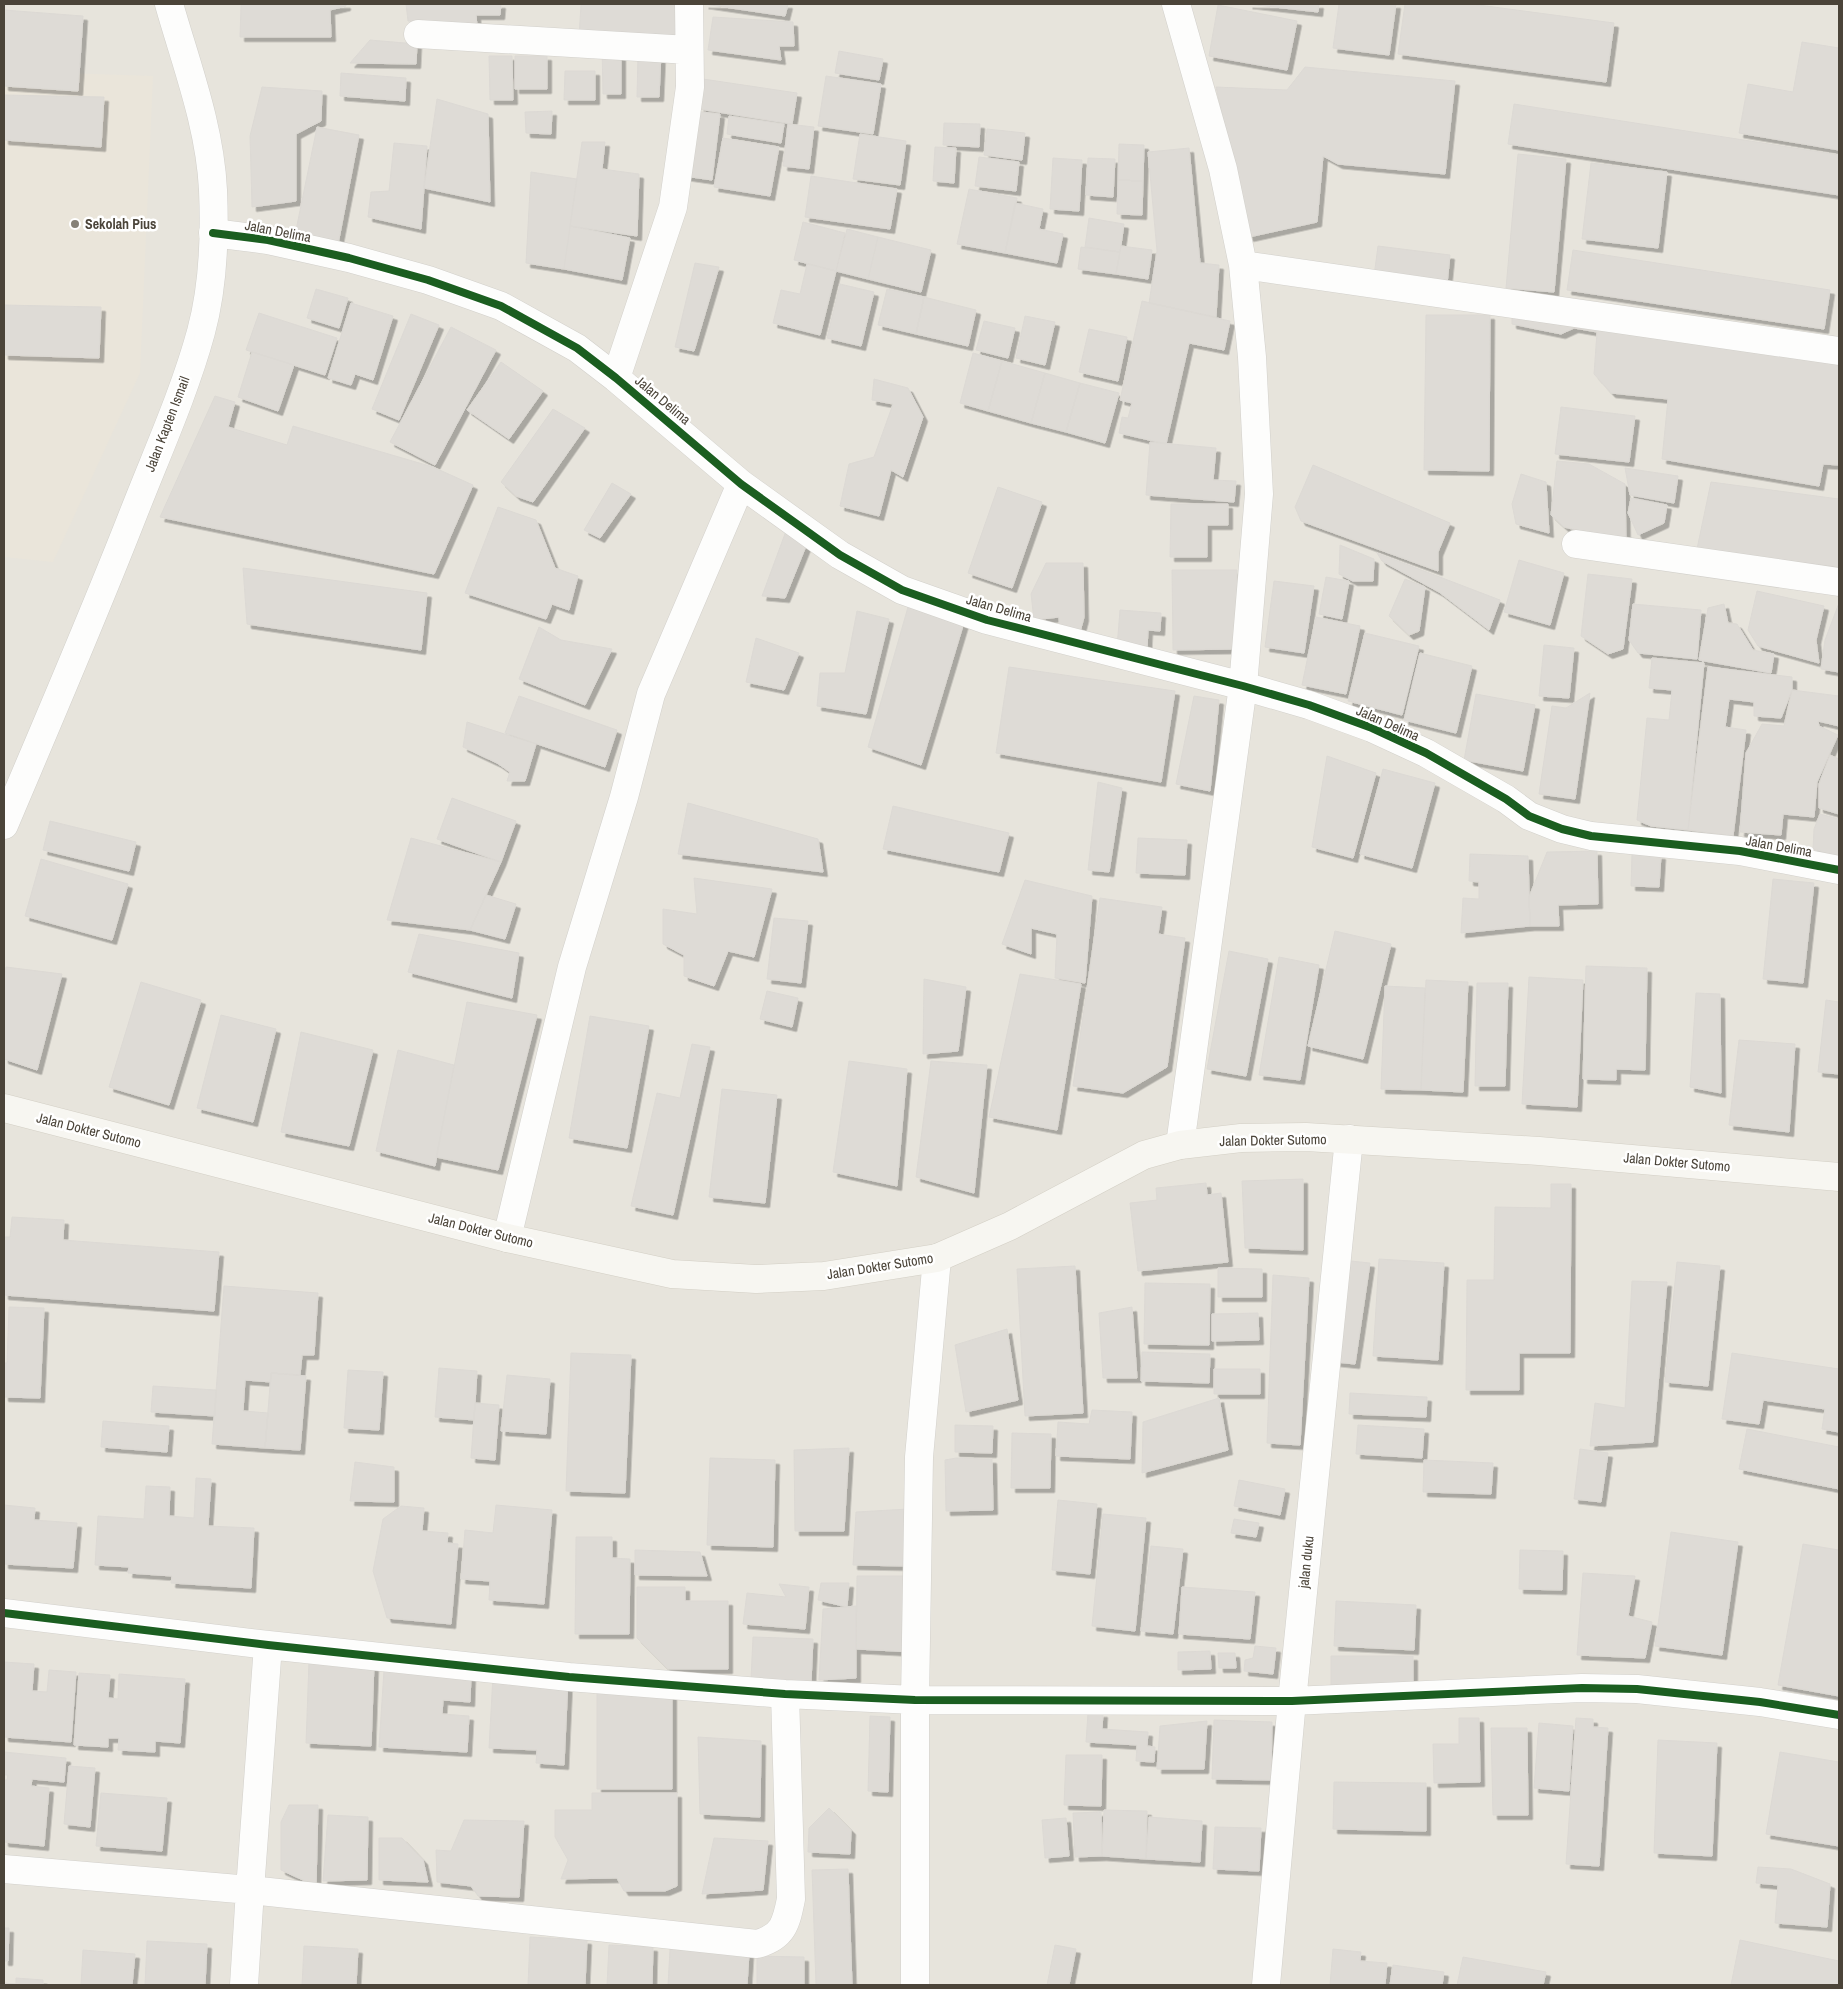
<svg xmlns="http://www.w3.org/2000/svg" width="1843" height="1989" font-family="'Archivo Narrow',sans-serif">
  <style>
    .residential { fill: #e7e4dc }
    .education { fill: #eae5da }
    .building { fill: #dedbd6; stroke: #dcd9d4; filter: url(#shadow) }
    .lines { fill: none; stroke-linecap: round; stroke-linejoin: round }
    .minor-casing { stroke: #d2d0cb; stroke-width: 29 }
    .tertiary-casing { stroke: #d2d0cb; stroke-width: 29 }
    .secondary-casing { stroke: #d3cfc5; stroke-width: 29 }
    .minor { stroke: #fdfdfc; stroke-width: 28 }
    .tertiary { stroke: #fdfdfc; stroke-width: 28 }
    .secondary { stroke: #f7f6f1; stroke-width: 28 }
    .cycleway-casing { stroke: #fff; stroke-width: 11 }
    .cycleway { stroke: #1b5e20; stroke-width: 8 }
    .poi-dot { fill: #868178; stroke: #fff; stroke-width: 2 }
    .labels { text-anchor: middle; stroke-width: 5; stroke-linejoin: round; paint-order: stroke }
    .poi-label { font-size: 14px; font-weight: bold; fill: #4b4439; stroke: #fff; text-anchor: start }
    .street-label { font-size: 14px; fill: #4b4439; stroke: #fff }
  </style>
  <defs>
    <filter id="shadow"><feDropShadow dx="4.5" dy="4.5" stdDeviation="0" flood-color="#0004"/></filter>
  </defs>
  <rect width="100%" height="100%" fill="#f4f2ee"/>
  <!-- residential -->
  <path class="residential" d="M4 4H1839V1985H4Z"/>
  <!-- education -->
  <path class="education" d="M4 71 153 76 140 373 53 562 4 557Z"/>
  <!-- building -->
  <path class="building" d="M241 4H346V6L330 10 331 37H240Z
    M406 4H501L500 15H476L477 26 408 21Z
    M581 4H677L676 43 579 38Z
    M704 4H788L785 16Z
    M1248 4H1319L1318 12Z
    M1339 4H1396L1389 55 1333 48Z
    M1405 4H1471L1614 23 1606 82 1398 54Z
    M1218 5 1297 21 1287 70 1209 56Z
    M4 10 83 16 78 91 4 86Z
    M713 17 793 22 794 46H779L781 60 708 50Z
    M370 40 417 44 416 64 350 63Z
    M1802 42 1839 48V150L1739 133 1748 84 1793 92Z
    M602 49H621V94H603Z
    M839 51 883 59 879 80 835 73Z
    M638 52 661 53 659 97H637Z
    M489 56H512L513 100H490Z
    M515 56H547V89H515Z
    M1305 67 1455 81 1445 174 1338 164 1323 156 1317 222 1249 237 1216 87 1287 90Z
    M565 71H595V100H564Z
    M341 73 406 78 405 101 340 96Z
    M826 76 881 84 873 134 818 126Z
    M703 79 797 93 792 124 699 109Z
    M262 87 322 91 321 121 296 134V201L252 207 250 136Z
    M4 95 104 97 101 147 4 140Z
    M437 99 488 114 490 202 424 188Z
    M1514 104 1839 155V195L1508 144Z
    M552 111 551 134 526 133 525 112Z
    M693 111 720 114 712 180 684 176Z
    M729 116 784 124 781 143 727 134Z
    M944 123 980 124 979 147 943 145Z
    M788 124 814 127 809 169 783 166Z
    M317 127 359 135 338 244 295 235Z
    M987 129 1025 133 1022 160 984 155Z
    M860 134 906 141 900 185 853 179Z
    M723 138 779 147 770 196 714 187Z
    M582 142H605L602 169 639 174 637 236 570 226Z
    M394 143 427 146 421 229 368 217 371 192 389 191Z
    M1119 144 1144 145 1143 181 1118 180Z
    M935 147 956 148 954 183 933 181Z
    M1189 148 1200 263 1219 265 1216 317 1149 303 1157 251 1148 152Z
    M1518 154 1566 159 1554 292 1506 288Z
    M979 157 1019 162 1016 191 975 186Z
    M1053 158 1082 160 1079 211 1050 209Z
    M1088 158 1115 159 1113 197 1086 195Z
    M1591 163 1667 172 1658 248 1582 239Z
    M531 172 577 179 564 269 526 263Z
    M811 176 897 189 890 229 805 217Z
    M1118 180 1143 181 1142 215 1117 214Z
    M969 189 1017 198 1005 253 957 244Z
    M1015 203 1043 209 1039 229 1063 234 1057 263 1005 253Z
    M1089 218 1124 224 1120 252 1085 247Z
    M803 222 845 233 836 271 794 260Z
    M570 226 630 238 622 280 564 269Z
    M847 229 878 237 868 279 836 271Z
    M878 237 931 250 921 292 868 279Z
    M1121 246 1152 250 1148 279 1116 274Z
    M1378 246 1450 255 1447 284 1374 276Z
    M1081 247 1120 252 1116 274 1078 269Z
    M1573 250 1830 290 1824 329 1567 290Z
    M695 263 719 267 694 351 675 347Z
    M807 264 836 271 820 335 773 323 781 290 800 294Z
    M840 284 874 292 861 346 827 338Z
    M316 289 348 298 339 328 307 318Z
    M887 289 924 297 916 334 878 325Z
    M924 297 976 310 968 346 916 334Z
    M1142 301 1230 321 1224 350 1189 343 1166 444 1119 433 1122 417 1128 418 1132 403 1120 400Z
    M351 303 393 316 373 380 355 374 351 385 328 378Z
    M4 305 101 307 99 358 4 355Z
    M1512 308 1839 357V465L1823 464 1819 486 1662 459 1668 399 1611 393 1594 374 1597 332 1574 328 1561 334 1512 324Z
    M259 313 337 338 325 375 246 350Z
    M411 314 439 325 399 420 372 409Z
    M1426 315H1490L1489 471 1424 470Z
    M1025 316 1055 322 1045 365 1016 358Z
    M984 321 1015 328 1008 358 976 350Z
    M451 327 496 350 435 465 390 442Z
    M1089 329 1127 337 1118 381 1079 372Z
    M252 352 294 365 278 411 238 397Z
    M973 353 1002 361 988 411 960 403Z
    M1002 361 1045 373 1031 423 988 411Z
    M501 362 543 391 509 439 467 410Z
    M1045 373 1080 383 1066 432 1031 423Z
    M874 379 908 388 923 417 903 477 891 470 879 516 840 506 849 464 874 457 893 404 872 400Z
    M1080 383 1119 393 1105 443 1066 432Z
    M215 396 235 402 228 427 287 445 293 426 433 467 473 485 434 574 160 517Z
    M1561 407 1635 416 1629 462 1555 454Z
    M553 409 585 428 533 502 516 496 501 482Z
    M1150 442 1216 448 1213 480 1236 481 1234 502 1146 495Z
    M1557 461 1589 464 1625 484 1626 542 1564 527 1551 515Z
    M1313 465 1450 523 1438 552V571L1301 521 1295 507Z
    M1625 468 1678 476 1674 503 1630 495Z
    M1521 474 1546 482 1549 533 1516 524 1512 504Z
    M1711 482 1839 499V567L1697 549Z
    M612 483 631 494 600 538 584 530Z
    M998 487 1042 502 1012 588 968 573Z
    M1631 498 1667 505 1664 523 1638 535 1628 513Z
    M1171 504H1228V525H1207V557H1170Z
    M498 507 536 520 555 568 578 576 569 610 552 604 546 619 465 593Z
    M786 531 806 546 785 598 762 596Z
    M1340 545 1374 559 1373 581H1353L1339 574Z
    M1377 553 1500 600 1489 630 1439 592 1382 561Z
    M1519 560 1564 573 1550 625 1504 612Z
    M1046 563H1083L1084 617 1079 636 1060 630 1059 617 1034 620 1031 594Z
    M243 568 427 593 421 650 247 624Z
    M1172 570H1237V649L1173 650Z
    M1588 574 1632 579 1623 649 1608 654 1581 636Z
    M1326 577 1349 581 1342 619 1319 614Z
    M1405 579 1425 587 1419 631 1409 635 1389 616Z
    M1274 581 1314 586 1304 653 1265 647Z
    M1757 591 1824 606 1816 640 1819 663 1758 646 1748 630Z
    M910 600 965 619 921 765 868 747Z
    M1839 603V672L1821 669 1825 640Z
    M1633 604 1701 610 1697 659 1638 653 1629 640Z
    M1724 604 1728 623 1737 624 1753 650 1774 654 1771 673 1699 660 1708 608Z
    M1120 610 1161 613 1160 631 1148 630 1147 649 1117 647Z
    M857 611 889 619 866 714 817 706 820 673H845Z
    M1316 617 1360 626 1346 694 1302 685Z
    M539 627 561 640 612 649 585 705 519 679Z
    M1365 633 1419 646 1402 715 1348 701Z
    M756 638 799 653 784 690 746 682Z
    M1544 645 1574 648 1569 698 1539 696Z
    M1420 653 1472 666 1456 733 1404 720Z
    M1652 658 1704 663 1688 830 1651 826 1637 820 1647 718 1669 720 1672 690 1649 688Z
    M1009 667 1175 691 1161 782 996 753Z
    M1708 667 1792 677V690L1781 718 1754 716V702L1729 699 1725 727 1746 730 1733 836 1688 830Z
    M1792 690 1839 696V726L1818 721 1819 726 1838 735 1817 782 1814 817 1783 814 1781 835 1740 832 1746 753 1762 724 1784 726Z
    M1590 693 1575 799 1539 794 1552 706 1566 708Z
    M1476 694 1535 705 1523 771 1464 760Z
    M519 696 617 730 605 767 505 733Z
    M1194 696 1219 700 1210 791 1176 784Z
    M467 722 536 744 525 781H507L510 772 497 763 463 747Z
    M1830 755 1839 759V814L1819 808V784Z
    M1327 756 1376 773 1353 858 1312 847Z
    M1383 769 1435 783 1412 868 1360 854Z
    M1098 782 1122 788 1109 872 1088 870Z
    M452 798 516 821 501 862 437 839Z
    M688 803 818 839 823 872 678 854Z
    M893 806 1009 833 999 872 883 849Z
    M1820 814 1839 819V857L1813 849 1814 829Z
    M50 821 136 842 129 871 43 850Z
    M411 838 501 862 470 930 387 920Z
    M1138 838 1187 840 1185 875 1136 873Z
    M1597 851 1598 904 1558 905 1559 926H1530L1529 897 1547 852Z
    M1470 854 1528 856 1530 926 1461 933 1463 898 1479 899V882L1469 881Z
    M1632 854 1661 855 1659 887 1631 886Z
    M41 859 128 884 112 940 25 916Z
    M694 878 772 889 754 957 728 951 714 986 684 976V955L663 944V909L697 914Z
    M1773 879 1814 883 1803 983 1763 979Z
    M1025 880 1092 896 1085 983 1055 978 1057 934 1031 928V954L1002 944Z
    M486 895 516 904 505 939 470 930Z
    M1100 898 1162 907 1158 934 1185 938 1167 1067 1123 1093 1073 1086Z
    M774 918 808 921 801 983 767 979Z
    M1335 931 1391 944 1363 1059 1308 1046Z
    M419 934 519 953 512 998 408 972Z
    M1229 951 1268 959 1246 1076 1207 1069Z
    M1279 957 1319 965 1300 1080 1259 1075Z
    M1586 966 1647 968 1645 1070 1616 1069V1080L1583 1079Z
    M6 967 62 974 37 1070 4 1059V976Z
    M1020 974 1081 984 1057 1130 989 1117Z
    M1529 977 1583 980 1577 1107 1522 1104Z
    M924 979 966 987 958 1051 923 1054Z
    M1426 980 1468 982 1463 1092 1421 1090Z
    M141 982 201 1000 169 1105 109 1087Z
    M1477 983H1508L1505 1086H1475Z
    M1385 986 1425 988 1421 1090 1381 1089Z
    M767 991 798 998 792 1027 760 1019Z
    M1696 993 1720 994 1721 1093 1690 1087Z
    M1826 1000 1839 1002V1074L1818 1072Z
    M467 1002 537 1015 498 1170 436 1157Z
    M221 1015 276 1029 253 1122 197 1108Z
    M590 1016 649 1026 627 1148 569 1138Z
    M301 1032 373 1050 349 1146 281 1132Z
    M1739 1040 1795 1044 1789 1132 1729 1125Z
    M692 1044 710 1047 673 1215 631 1206 657 1093 680 1098Z
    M398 1050 454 1065 435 1166 376 1151Z
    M849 1061 907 1069 897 1186 833 1172Z
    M931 1061 987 1065 974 1193 916 1177Z
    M722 1089 777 1095 765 1203 709 1197Z
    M1303 1179V1250L1245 1248 1242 1181Z
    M1206 1183 1207 1195 1221 1193 1228 1262 1138 1271 1130 1203 1157 1200 1156 1188Z
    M1551 1184H1571L1570 1353H1519V1390H1466L1467 1280H1494L1495 1207 1551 1208Z
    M12 1217 64 1220 63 1240 219 1252 214 1311 4 1295V1237H10Z
    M1379 1259 1444 1263 1438 1360 1373 1356Z
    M1351 1261 1370 1263 1355 1364 1336 1362Z
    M1677 1262 1720 1266 1708 1386 1665 1382Z
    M1075 1266 1083 1413 1025 1416 1017 1269Z
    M1218 1268 1262 1269V1297H1218Z
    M1273 1275 1309 1278 1300 1445 1267 1443Z
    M1632 1281 1667 1282 1653 1442 1590 1446 1595 1403 1625 1408Z
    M1145 1283 1210 1284 1209 1345 1144 1344Z
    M224 1286 318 1293 314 1355H302L300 1375 271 1373V1382L245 1380 243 1411 268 1413 265 1448 212 1444Z
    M9 1307 44 1308 40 1398 4 1397V1363H7Z
    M1132 1307 1137 1378H1103L1099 1313Z
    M1258 1313 1259 1340 1212 1341V1314Z
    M1007 1329 1018 1400 966 1412 955 1345Z
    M1142 1352 1210 1354 1209 1383 1141 1381Z
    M571 1353 631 1355 625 1493 566 1491Z
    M1732 1353 1839 1369V1432L1822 1429 1825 1409 1763 1400 1759 1424 1722 1419Z
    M439 1368 477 1371 474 1420 435 1417Z
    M1214 1369H1260V1394H1214Z
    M348 1370 383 1372 379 1430 344 1428Z
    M271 1373 306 1376 300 1450 265 1448Z
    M507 1375 550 1379 546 1434 501 1431Z
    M153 1386 216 1390 215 1416 151 1412Z
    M1350 1393 1427 1397 1426 1417 1349 1414Z
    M1219 1398 1228 1450 1142 1473 1143 1422Z
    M475 1403 499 1405 495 1460 471 1458Z
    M1092 1410 1132 1412 1130 1459 1056 1456 1058 1422 1089 1424Z
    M103 1421 169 1426 167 1452 101 1447Z
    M955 1425 993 1426 992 1453 955 1452Z
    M1358 1425 1424 1429 1422 1458 1356 1454Z
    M1747 1429 1839 1447V1489L1739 1469Z
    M1012 1433 1051 1434 1050 1488H1011Z
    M849 1448 844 1531H795L794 1450Z
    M1580 1449 1608 1453 1601 1502 1574 1499Z
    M710 1458 775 1460 773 1547 707 1545Z
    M956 1458 992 1459 993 1510 946 1511 945 1460Z
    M1424 1460 1493 1463 1491 1494 1423 1492Z
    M355 1462 394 1467V1502L350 1501Z
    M196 1478 211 1479 208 1526 254 1528 251 1588 171 1583 172 1576 128 1573 129 1567 95 1565 98 1516 144 1519 146 1486 170 1487 169 1516 194 1518Z
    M1239 1480 1285 1489 1280 1515 1234 1506Z
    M1058 1500 1097 1504 1090 1574 1052 1570Z
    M4 1505 35 1508 34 1520 77 1523 73 1568 4 1564Z
    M496 1505 552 1510 544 1604 489 1600 490 1581 461 1579 465 1530 493 1533Z
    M401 1506 424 1508 422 1531 448 1533 447 1543 458 1544 451 1624 387 1618 373 1571 383 1519Z
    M908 1509 906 1566 853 1565 856 1512Z
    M1103 1514 1146 1518 1135 1631 1092 1626Z
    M1234 1519 1259 1523 1256 1537 1231 1533Z
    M1671 1532 1738 1542 1722 1655 1655 1646Z
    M576 1537H612V1558L630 1559 629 1634H575Z
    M1803 1544 1839 1550V1696L1778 1685Z
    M1151 1546 1183 1549 1173 1634 1141 1631Z
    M635 1550 700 1552 707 1576 635 1575Z
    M1520 1550 1563 1551 1562 1590 1519 1589Z
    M1583 1573 1635 1576 1628 1616 1652 1622 1645 1658 1577 1655Z
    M857 1576H913V1652L856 1649Z
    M821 1583H849L847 1607 818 1600Z
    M779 1584 809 1587 805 1629 743 1624 747 1593 786 1597Z
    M637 1587H685V1601H728V1669H668L637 1638Z
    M1182 1587 1255 1592 1250 1639 1179 1634Z
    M1336 1601 1416 1605 1414 1650 1334 1646Z
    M856 1606V1678L819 1680 823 1609Z
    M753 1637 813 1639 811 1682 751 1679Z
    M1255 1646 1276 1648 1273 1674 1244 1671 1245 1660 1253 1658Z
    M1210 1651 1211 1669 1178 1670V1652Z
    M1218 1653H1235L1236 1668H1219Z
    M1331 1656H1413V1689L1331 1690Z
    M309 1661 374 1664 371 1746 306 1743Z
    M4 1662 34 1664 32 1691 47 1692 49 1670 76 1672 71 1742 4 1737Z
    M384 1670 471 1675 470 1702 443 1700 442 1714 469 1716 467 1752 379 1747Z
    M79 1673 110 1675 108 1698 118 1699 119 1674 185 1679 180 1743 155 1741V1752L118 1750 119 1738H108V1747L74 1745Z
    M493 1675 568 1679 564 1765 536 1763 537 1750 489 1748Z
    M597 1692H672V1789H597Z
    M1088 1713H1103L1102 1729 1148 1732 1147 1746 1155 1747 1154 1762 1136 1761 1137 1745 1086 1742Z
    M870 1716 890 1717 888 1792 868 1791Z
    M1459 1718H1479L1480 1782 1434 1783 1433 1744H1459Z
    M1576 1718 1593 1719V1727L1608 1728 1599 1866 1566 1864Z
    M1214 1720 1272 1722 1271 1780 1212 1779Z
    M1207 1721 1204 1769H1157L1160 1726Z
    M1539 1723 1573 1726 1569 1791 1534 1788Z
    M1491 1728H1527L1528 1815H1493Z
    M698 1737 761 1741 760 1817 700 1814Z
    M1658 1740 1717 1743 1712 1856 1654 1853Z
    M4 1752 66 1758 64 1782 32 1779 31 1786 49 1788 44 1846 4 1842V1780H7L8 1775H4Z
    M1780 1752 1839 1762V1846L1766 1834Z
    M1066 1755H1102L1101 1806 1064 1805Z
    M69 1766 95 1768 90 1827 64 1824Z
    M1334 1782 1426 1783V1831L1333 1829Z
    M101 1793 167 1798 162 1851 96 1846Z
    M592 1793H677V1886L665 1891H624L617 1878 561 1879 568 1860 555 1837V1810H592Z
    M289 1805H318L316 1886 281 1870V1822Z
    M829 1808 851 1830 850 1854 808 1852 809 1828Z
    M1104 1810 1147 1811 1146 1859 1102 1856Z
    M1101 1812 1102 1856 1075 1857 1073 1813Z
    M328 1815 368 1817 367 1880 323 1881Z
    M1149 1817 1202 1821 1200 1862 1146 1859Z
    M1066 1818 1069 1856 1045 1858 1042 1820Z
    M464 1820 524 1821 519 1897 478 1896 471 1886 437 1882 436 1850 451 1851Z
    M1215 1827 1261 1828 1259 1871 1213 1869Z
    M379 1838H402L423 1860 428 1882 379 1880Z
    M714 1838 768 1841 763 1890 702 1894Z
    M1758 1867 1791 1869 1830 1884 1827 1927 1775 1923 1778 1885 1756 1883Z
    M848 1869 852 1985H816L812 1870Z
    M4 1928H9L8 1961H4Z
    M530 1937 587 1940 585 1985H528Z
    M1740 1940 1839 1961V1985H1731Z
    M147 1941 207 1944 205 1985H145Z
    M609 1945 653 1947 652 1985H607Z
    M1055 1945 1076 1949 1069 1985H1047Z
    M304 1946 358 1949 356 1985H302Z
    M670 1949 749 1953 747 1985H668Z
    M1333 1949 1361 1952 1360 1961 1387 1963 1385 1985H1330Z
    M83 1950 135 1954 132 1985H81Z
    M757 1956 804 1957V1985H757Z
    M1463 1957 1546 1972 1543 1985H1457Z
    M1393 1965 1444 1972 1442 1985H1390Z
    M16 1978 43 1980V1985H4V1983L16 1984Z"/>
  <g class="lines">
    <defs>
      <path id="minor" d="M1176 4 1223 169 1243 265 1252 357 1259 494 1243 686 1180 1145
        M418 34 689 50
        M213 233 268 240 349 258 428 280 501 306 577 348 616 378 741 484 840 555 902 590 987 620 1243 686 1309 705 1372 728 1426 753 1506 799 1529 816 1562 829 1591 836 1740 851 1839 870
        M1243 265 1839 351
        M616 378 673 207 690 87 689 4
        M1576 544 1839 582
        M507 1238 572 967 624 797 651 694 741 484
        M4 1613 268 1645 569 1677 785 1694 915 1700 1292 1701 1582 1688 1637 1689 1760 1702 1839 1715
        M268 1645 250 1890 757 1944C783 1937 786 1924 791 1899L785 1694
        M4 1869 250 1890 244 1985
        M915 1985V1700L919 1457 937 1258
        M1266 1985 1292 1701 1349 1139"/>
      <path id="tertiary" d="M4 825C48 721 93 617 134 512 157 453 184 394 201 332 213 288 215 236 213 190 210 126 186 64 169 4"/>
      <path id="secondary" d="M4 1108 507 1238 672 1274 756 1279 824 1276 937 1258 1010 1226 1144 1155 1180 1145 1241 1138 1306 1137 1539 1151 1839 1177"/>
    </defs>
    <!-- minor casing -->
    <use href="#minor" class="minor-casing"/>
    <!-- tertiary casing -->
    <use href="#tertiary" class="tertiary-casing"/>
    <!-- secondary casing -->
    <use href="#secondary" class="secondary-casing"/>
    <!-- minor -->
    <use href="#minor" class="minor"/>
    <!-- tertiary -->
    <use href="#tertiary" class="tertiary"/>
    <!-- secondary -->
    <use href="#secondary" class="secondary"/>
    <defs>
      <path id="cycleway" d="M213 233 268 240 349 258 428 280 501 306 577 348 616 378 741 484 840 555 902 590 987 620 1243 686 1309 705 1372 728 1426 753 1506 799 1529 816 1562 829 1591 836 1740 851 1839 870
        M4 1613 268 1645 569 1677 785 1694 915 1700 1292 1701 1582 1688 1637 1689 1760 1702 1839 1715"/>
    </defs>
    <!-- cycleway casing -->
    <use href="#cycleway" class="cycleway-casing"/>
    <!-- cycleway -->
    <use href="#cycleway" class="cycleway"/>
  </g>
  <!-- markers -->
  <circle class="poi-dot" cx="75" cy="224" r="5"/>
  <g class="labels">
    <!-- poi labels -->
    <g class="poi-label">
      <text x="85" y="229">Sekolah Pius</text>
    </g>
    <!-- street labels -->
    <g class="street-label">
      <text transform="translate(278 231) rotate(11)" y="5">Jalan Delima</text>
      <text transform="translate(663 400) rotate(40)" y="5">Jalan Delima</text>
      <text transform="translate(167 424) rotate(-69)" y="5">Jalan Kapten Ismail</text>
      <text transform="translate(999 608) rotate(16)" y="5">Jalan Delima</text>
      <text transform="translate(1388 723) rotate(24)" y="5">Jalan Delima</text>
      <text transform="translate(1779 846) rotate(10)" y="5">Jalan Delima</text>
      <text transform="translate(89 1130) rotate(14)" y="5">Jalan Dokter Sutomo</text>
      <text transform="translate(1273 1140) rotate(-1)" y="5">Jalan Dokter Sutomo</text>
      <text transform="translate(1677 1162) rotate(5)" y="5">Jalan Dokter Sutomo</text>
      <text transform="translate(481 1230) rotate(14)" y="5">Jalan Dokter Sutomo</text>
      <text transform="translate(880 1266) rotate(-9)" y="5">Jalan Dokter Sutomo</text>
      <text transform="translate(1306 1562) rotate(-84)" y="5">jalan duku</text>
    </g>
  </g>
  <!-- border -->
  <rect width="1843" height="1989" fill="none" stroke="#4b4439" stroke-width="10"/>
</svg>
